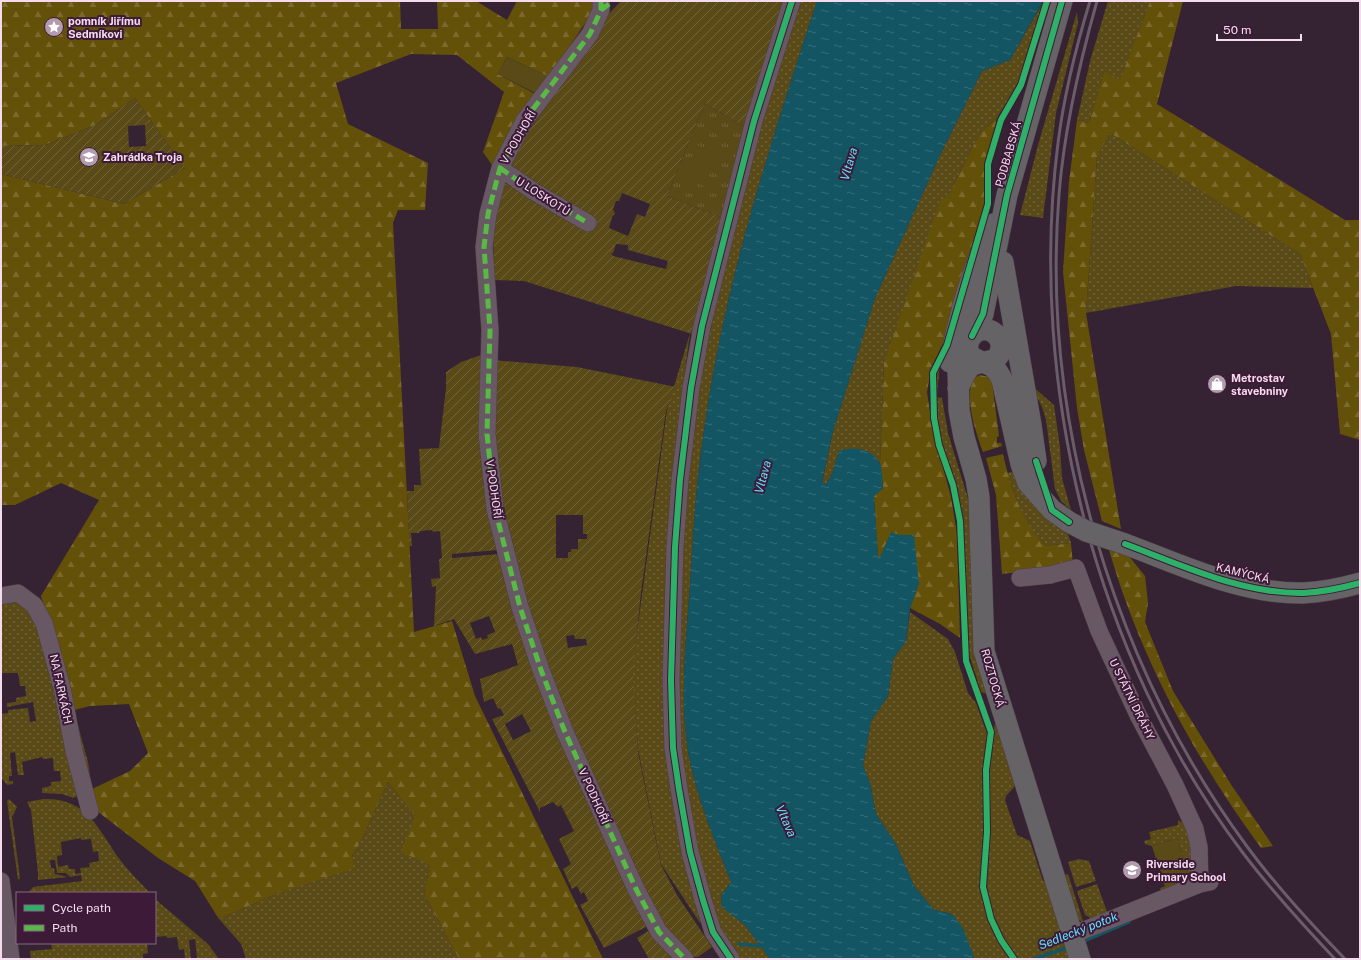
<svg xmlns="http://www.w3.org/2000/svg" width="1361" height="960" font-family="'Public Sans',sans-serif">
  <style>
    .grass { fill: url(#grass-dots); fill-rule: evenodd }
    .forest { fill: url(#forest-firs) }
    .park { fill: url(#park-tufts) }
    .garden { fill: url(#garden-furrows); fill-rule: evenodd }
    .pitch { fill: #594a18 }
    .water { fill: url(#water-ripples) }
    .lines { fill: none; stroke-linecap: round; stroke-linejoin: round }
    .stream { stroke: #135563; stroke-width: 3.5 }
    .minor-casing { stroke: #4f3e4c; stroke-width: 18 }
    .major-casing { stroke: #4f3e4c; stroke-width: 22 }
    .minor { stroke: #675863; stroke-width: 17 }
    .major { stroke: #656366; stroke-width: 21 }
    .rail { stroke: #6a5c68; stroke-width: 3 }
    .major-bridge-casing { stroke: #4f3e4c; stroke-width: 22; stroke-linecap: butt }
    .major-bridge { stroke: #656366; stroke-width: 21 }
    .quiet { stroke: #58b947; stroke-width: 5; stroke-dasharray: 10 5; stroke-linecap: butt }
    .cycleway-casing { stroke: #3d1a37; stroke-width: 8 }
    .cycleway { stroke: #2db169; stroke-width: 6 }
    .labels { text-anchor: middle; stroke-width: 4; stroke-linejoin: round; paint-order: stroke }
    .poi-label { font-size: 11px; font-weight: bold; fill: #f4dcee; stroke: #3d1a37; text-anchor: start }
    .street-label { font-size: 11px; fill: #f4dcee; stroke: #3d1a37 }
    .water-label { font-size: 12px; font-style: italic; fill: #62e2fe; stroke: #3d1a37 }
  </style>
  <defs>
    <pattern id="grass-dots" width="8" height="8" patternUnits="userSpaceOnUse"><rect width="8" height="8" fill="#594a18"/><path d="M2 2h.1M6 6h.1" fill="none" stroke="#71643a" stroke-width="1.8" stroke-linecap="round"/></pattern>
    <pattern id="forest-firs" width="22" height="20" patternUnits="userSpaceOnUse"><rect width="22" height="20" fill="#645109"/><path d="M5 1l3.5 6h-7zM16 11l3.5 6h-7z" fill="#7b692d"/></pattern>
    <pattern id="park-tufts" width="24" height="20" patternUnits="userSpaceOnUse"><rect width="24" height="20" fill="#594a18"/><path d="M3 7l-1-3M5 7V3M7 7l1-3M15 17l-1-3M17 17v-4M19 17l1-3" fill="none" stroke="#71643a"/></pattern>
    <pattern id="garden-furrows" width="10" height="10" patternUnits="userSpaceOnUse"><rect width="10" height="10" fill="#594a18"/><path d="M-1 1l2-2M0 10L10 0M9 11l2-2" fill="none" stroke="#71643a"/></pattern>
    <pattern id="water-ripples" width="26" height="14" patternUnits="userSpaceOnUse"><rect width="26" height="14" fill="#135563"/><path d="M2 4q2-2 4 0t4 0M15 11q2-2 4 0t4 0" fill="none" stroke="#366d7a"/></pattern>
  </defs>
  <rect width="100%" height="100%" fill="#352232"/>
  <!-- grass -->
  <path class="grass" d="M795 1H817C771 142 724 284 704 431 696 482 693 534 690 585 686 642 678 710 691 766 700 806 716 844 731 882L721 896 722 907 745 925 770 959H735L716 930 693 852 676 748 684 469 705 328Z
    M1108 1H1150L1120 81 1104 71 1089 123 1077 120 1090 61Z
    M1043 2 1020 81 997 118 980 133 949 194 884 363 880 463 867 451H839L832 474 826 484 822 483 833 431 875 298 942 151 982 71 1010 60Z
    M1077 12 1078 23 1056 113 1043 218 1020 215 1038 145Z
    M1110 133 1300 254 1313 288 1236 286 1086 313 1097 156Z
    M690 333 677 432 666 639 702 916 700 923 661 864 638 749 632 669 667 410Z
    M940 361 937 397 942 398 948 433 969 502 987 694 981 692 968 651 961 510C954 468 918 400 940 361Z
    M1031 385 1054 405 1060 447 1062 478 1071 510 1061 501 1055 489 1046 420 1042 407Z
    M1012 472 1049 520 1068 534 1071 543 1046 546C1025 529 1016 497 1007 473Z
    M14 597 48 616 88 762 92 789 73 798 62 794 42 793V788L51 786V782L61 781 60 771H54L53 758 43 759 42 757 22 762 24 775H18L15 752 10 753 12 776H9V781H13V784L7 785 1 777V714L8 713V710L28 708 30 722 36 721 33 702 7 707V703L16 702V698L26 696 25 686H20L18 673H1V599Z
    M910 612 948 639 955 652 968 693 976 703 989 739 993 736 996 717 1016 785 1006 796 1005 800 1017 835 1030 841 1043 881H1045L1072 959H973L974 957 952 914 934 910 914 886 896 844 876 814 870 783 863 766 871 721 888 696 893 659 906 641Z
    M388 782 415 816 430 865 424 894 459 959H246L241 944 219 919 278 893 352 856 362 839Z
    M9 799 17 807 12 817 20 878 18 880 7 801Z
    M43 799C89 798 97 829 121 861 129 872 140 882 150 893H28L33 887 82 881 81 875 70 877 66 873H57L55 860H50L51 868H54L55 874 68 877 38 880V873L31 810 27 802ZM81 838V840L91 839 93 852 98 851 99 861 89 863 90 867 80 868 81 873 75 874V869H69L68 865 58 867 57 856 62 855 61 842Z
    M1178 820C1199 831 1193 860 1193 879L1162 893 1160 888 1190 878 1177 838 1152 846 1145 844 1144 841 1151 839 1149 832 1178 825Z
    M1079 859 1089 861 1096 881 1076 887 1068 862Z
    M1068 874 1084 924 1077 918 1062 876Z
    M1097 884 1109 917 1098 922 1085 915 1077 891Z
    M155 899 208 944 219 959H193L197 958 195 939 189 940 191 959H185L184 949 179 950 177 937 167 938 166 936 156 937 155 939Z
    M51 943H147L148 953 143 954V959H31L30 951 52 949Z"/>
  <!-- forest -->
  <path class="forest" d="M1 1H400L401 29H438L437 1H476L507 20 517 1H592V13L549 77 507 57 498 74 537 95 492 165 483 152 504 92 457 55 411 54 336 83 348 124 428 163 425 210H398L393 223 414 632 452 621 475 696 603 959H459L424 894 430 865 401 852 415 816 388 782 362 839 352 856 354 868 278 893 219 919 195 881 158 858 97 811 92 789 130 771 148 753 129 704 90 706 74 710 41 596 99 500 61 483 15 505H1V174L124 204 185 168 135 98 95 125 45 145 1 146Z
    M1150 1H1183L1157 104 1345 220H1360V440L1340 434 1331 334 1300 254 1110 133 1097 156 1086 313 1121 529 1102 521 1084 450 1077 408 1063 272 1069 181 1077 120 1089 123 1104 71 1120 80Z
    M997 118 986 163 984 204 947 335 931 368 927 392 932 426 951 497 957 533 960 638 940 624 910 608 919 583 899 535 891 533 880 557 878 558 874 496 883 488 880 463 884 363 940 201 949 194 980 133Z
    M980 375 989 377 992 382 999 436 997 437V443H1001L1002 446 983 452C976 433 964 398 973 378Z
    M1003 454C1009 482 1023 526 1046 546L1071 543 1073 565 1002 574 996 495 986 458Z
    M1109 550 1128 555 1145 576 1148 603 1145 622 1173 691 1232 786 1273 846 1261 848C1194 756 1141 660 1109 550Z"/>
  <!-- park -->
  <path class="park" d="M705 103 748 130 723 218 667 196Z"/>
  <!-- garden -->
  <path class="garden" d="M621 1H788L748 130 705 103 667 196 723 218 692 334 524 281 494 280 493 225 503 182 518 189 525 179 510 163 518 146 593 40 606 17ZM622 193 650 204 645 217 637 214 628 236 609 228 612 217 615 214 613 209 616 201H619ZM616 244 628 245V250L668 261 666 269 613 256 611 253H613Z
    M135 98 185 168 124 204 1 174V146L45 145 95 125ZM145 125 146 146 129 147 128 126Z
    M484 354 498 550 452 554V558L499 554 646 927 604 948 580 905 588 901 584 892 581 894 577 886 572 889 563 869 571 864 559 839 574 831 561 805 558 807 553 802 540 808V812L492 719 504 715 500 708 498 709 493 698 484 702 480 679 518 665 512 644 475 654 454 619 434 626 436 586 432 587 431 579 440 578 439 559 442 558 440 531 433 532 432 530 420 531 419 533H411L412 546H409L407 491H414V485H421L419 449 439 448 446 388V372L461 362ZM489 616 495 632 487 635 488 638 482 640 481 637 476 639 470 623ZM522 714 531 731 513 740 505 724Z
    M492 360 577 367 676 387 666 411 641 593 633 672 638 752 661 865 677 895 712 947 698 957 687 956 669 940 550 693 495 507ZM556 515H583V534H587V539H578V549H571V552H568V558H556ZM574 635 575 639H586L587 645 568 648 566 636Z
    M648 931 672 959H649L637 938Z"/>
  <!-- pitch -->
  <path class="pitch" d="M507 57 549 77 537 94 498 74Z
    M697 145 717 153 704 186 684 178Z
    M1177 838 1190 878 1165 887 1152 846Z"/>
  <!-- water -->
  <path class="water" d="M817 1H1043L1010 60 982 71 942 151 875 298 833 431 822 482 826 484 832 474 839 451C852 446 871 448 879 462 883 469 882 481 883 488L874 496 878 557H880L891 532 899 535H914L919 583 910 608 906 641 893 659 888 696 871 721 863 766 870 783 876 814 896 844 914 886 934 910 952 914 963 928 974 957 973 959H770L745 925 722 907 721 896 731 882C716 844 700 806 691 766 678 710 686 642 690 585 693 533 696 482 704 431 724 284 771 142 817 1Z"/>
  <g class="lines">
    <!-- stream -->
    <path class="stream" d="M1082 942 1129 922
      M739 944 762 946 765 944
      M1034 959 1069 947"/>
    <defs>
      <path id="minor" d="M601 1V10L590 34 524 121 500 168 488 214 484 247 490 330 487 434 495 509 520 607 541 670 565 732 636 889 659 932 685 959
        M500 168 533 191 588 223
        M1020 578 1050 575 1076 568 1099 631 1138 715 1175 785 1195 829 1199 847 1200 884
        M1 596 18 593 34 605 44 623 62 688 74 751 90 811
        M1 881 11 959
        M1072 935 1200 884 1210 882
        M731 959 713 932 703 900 690 852 679 789 673 748 671 680 675 547 680 480 691 388 702 326 754 121 792 1"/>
      <path id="major" d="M1003 262 1031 425 1036 461
        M972 336 983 314 1007 195 1062 1
        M969 341 958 368 959 410 964 437 976 479 979 497 984 651 1080 959
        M950 362C959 315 973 267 993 224
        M958 388C962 381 965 371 971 366 982 359 999 366 1001 348 1002 341 999 336 993 332 988 329 983 329 978 331 973 333 969 338 968 343 965 361 983 360 993 367 998 371 1000 375 1002 380L1021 464 1028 483 1052 510 1069 522
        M1125 544C1182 565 1241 594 1303 593 1322 592 1342 588 1360 583"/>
    </defs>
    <!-- minor casing -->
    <use href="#minor" class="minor-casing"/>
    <!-- major casing -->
    <use href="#major" class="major-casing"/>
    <!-- minor -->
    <use href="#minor" class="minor"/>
    <!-- major -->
    <use href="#major" class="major"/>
    <!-- rail -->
    <path class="rail" d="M1090 1C1076 47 1064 95 1058 143 1027 385 1095 658 1243 853 1271 890 1303 925 1335 959
      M1097 1C1079 65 1064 129 1059 195 1041 420 1112 663 1246 845 1275 885 1310 923 1345 959"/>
    <defs>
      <path id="major-bridge" d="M1069 522 1086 531 1125 544"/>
    </defs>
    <!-- major-bridge casing -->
    <use href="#major-bridge" class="major-bridge-casing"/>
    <!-- major-bridge -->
    <use href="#major-bridge" class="major-bridge"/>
    <!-- quiet -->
    <path class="quiet" d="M601 1V10L590 34 524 121 500 168 488 214 484 247 490 330 487 434 495 509 520 607 541 670 565 732 636 889 659 932 685 959
      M601 10 613 1
      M500 168 533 191 588 223"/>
    <defs>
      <path id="cycleway" d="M972 336 983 314 1007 195 1062 1
        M1036 461 1052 510 1069 522
        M1125 544C1182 565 1241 594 1303 593 1322 592 1342 588 1360 583
        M731 959 713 932 703 900 690 852 679 789 673 748 671 680 675 547 680 480 691 388 702 326 754 121 792 1
        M1014 959 1001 940 991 919 983 887 987 832 986 770 991 732 966 661 960 521 953 485 939 445 934 418 933 373 947 345 988 204V164L1001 120 1021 85 1047 1"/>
    </defs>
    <!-- cycleway casing -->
    <use href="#cycleway" class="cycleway-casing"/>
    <!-- cycleway -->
    <use href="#cycleway" class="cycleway"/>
  </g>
  <!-- icons -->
  <defs>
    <symbol id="sight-disc" viewBox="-11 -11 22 22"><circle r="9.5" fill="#b19bac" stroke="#3d1a37"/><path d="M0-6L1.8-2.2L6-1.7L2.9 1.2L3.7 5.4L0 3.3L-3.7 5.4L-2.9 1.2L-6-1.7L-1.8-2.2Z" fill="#fff"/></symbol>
    <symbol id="school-disc" viewBox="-11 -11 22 22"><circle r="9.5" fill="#b19bac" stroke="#3d1a37"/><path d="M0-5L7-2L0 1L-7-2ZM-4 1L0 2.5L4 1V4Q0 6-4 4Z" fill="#fff"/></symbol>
    <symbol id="shop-disc" viewBox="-11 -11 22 22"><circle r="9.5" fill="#b19bac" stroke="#3d1a37"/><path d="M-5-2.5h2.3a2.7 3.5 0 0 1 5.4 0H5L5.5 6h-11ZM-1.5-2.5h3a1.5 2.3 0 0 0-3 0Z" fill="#fff"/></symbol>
  </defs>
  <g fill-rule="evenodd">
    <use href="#sight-disc" x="43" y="16" width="22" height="22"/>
    <use href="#school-disc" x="78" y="146" width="22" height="22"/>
    <use href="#shop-disc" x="1206" y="373" width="22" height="22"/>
    <use href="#school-disc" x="1121" y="859" width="22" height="22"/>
  </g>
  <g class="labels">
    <!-- poi labels -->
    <g class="poi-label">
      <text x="68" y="25">pomník Jiřímu<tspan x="68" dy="13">Sedmíkovi</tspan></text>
      <text x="103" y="161">Zahrádka Troja</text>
      <text x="1231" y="382">Metrostav<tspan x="1231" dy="13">stavebniny</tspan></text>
      <text x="1146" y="868">Riverside<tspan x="1146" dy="13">Primary School</tspan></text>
    </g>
    <!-- street labels -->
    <g class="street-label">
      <text transform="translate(518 137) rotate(-60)" y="4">V PODHOŘÍ</text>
      <text transform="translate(1008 154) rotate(-74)" y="4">PODBABSKÁ</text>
      <text transform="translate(543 196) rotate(32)" y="4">U LOSKOTŮ</text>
      <text transform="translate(494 489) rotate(82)" y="4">V PODHOŘÍ</text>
      <text transform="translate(1243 573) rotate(14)" y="4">KAMÝCKÁ</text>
      <text transform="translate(993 678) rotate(74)" y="4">ROZTOCKÁ</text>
      <text transform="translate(61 689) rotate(78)" y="4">NA FARKÁCH</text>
      <text transform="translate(1132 699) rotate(64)" y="4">U STÁTNÍ DRÁHY</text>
      <text transform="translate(594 796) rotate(66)" y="4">V PODHOŘÍ</text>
    </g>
    <!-- water labels -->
    <g class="water-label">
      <text transform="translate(849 164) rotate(-74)" y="4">Vltava</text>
      <text transform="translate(763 477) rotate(-75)" y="4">Vltava</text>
      <text transform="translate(786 821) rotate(66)" y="4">Vltava</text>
      <text transform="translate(1078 931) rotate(-21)" y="4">Sedlecký potok</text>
    </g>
  </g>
  <!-- border -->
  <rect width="1361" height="960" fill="none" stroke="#f4dcee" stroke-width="4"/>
  <!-- legend -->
  <rect x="16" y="892" width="140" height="52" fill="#3d1a37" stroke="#866880"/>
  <rect x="24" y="905" width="20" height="6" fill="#2db169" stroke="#866880"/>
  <text x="52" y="912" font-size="12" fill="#f4dcee">Cycle path</text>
  <rect x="24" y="925" width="20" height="6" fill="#58b947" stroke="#866880"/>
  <text x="52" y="932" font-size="12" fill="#f4dcee">Path</text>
  <!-- scale -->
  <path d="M1217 34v6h84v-6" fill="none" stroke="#f4dcee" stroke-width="2"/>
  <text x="1223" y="34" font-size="12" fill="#f4dcee" stroke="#3d1a37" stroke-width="3" paint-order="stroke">50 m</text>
</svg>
